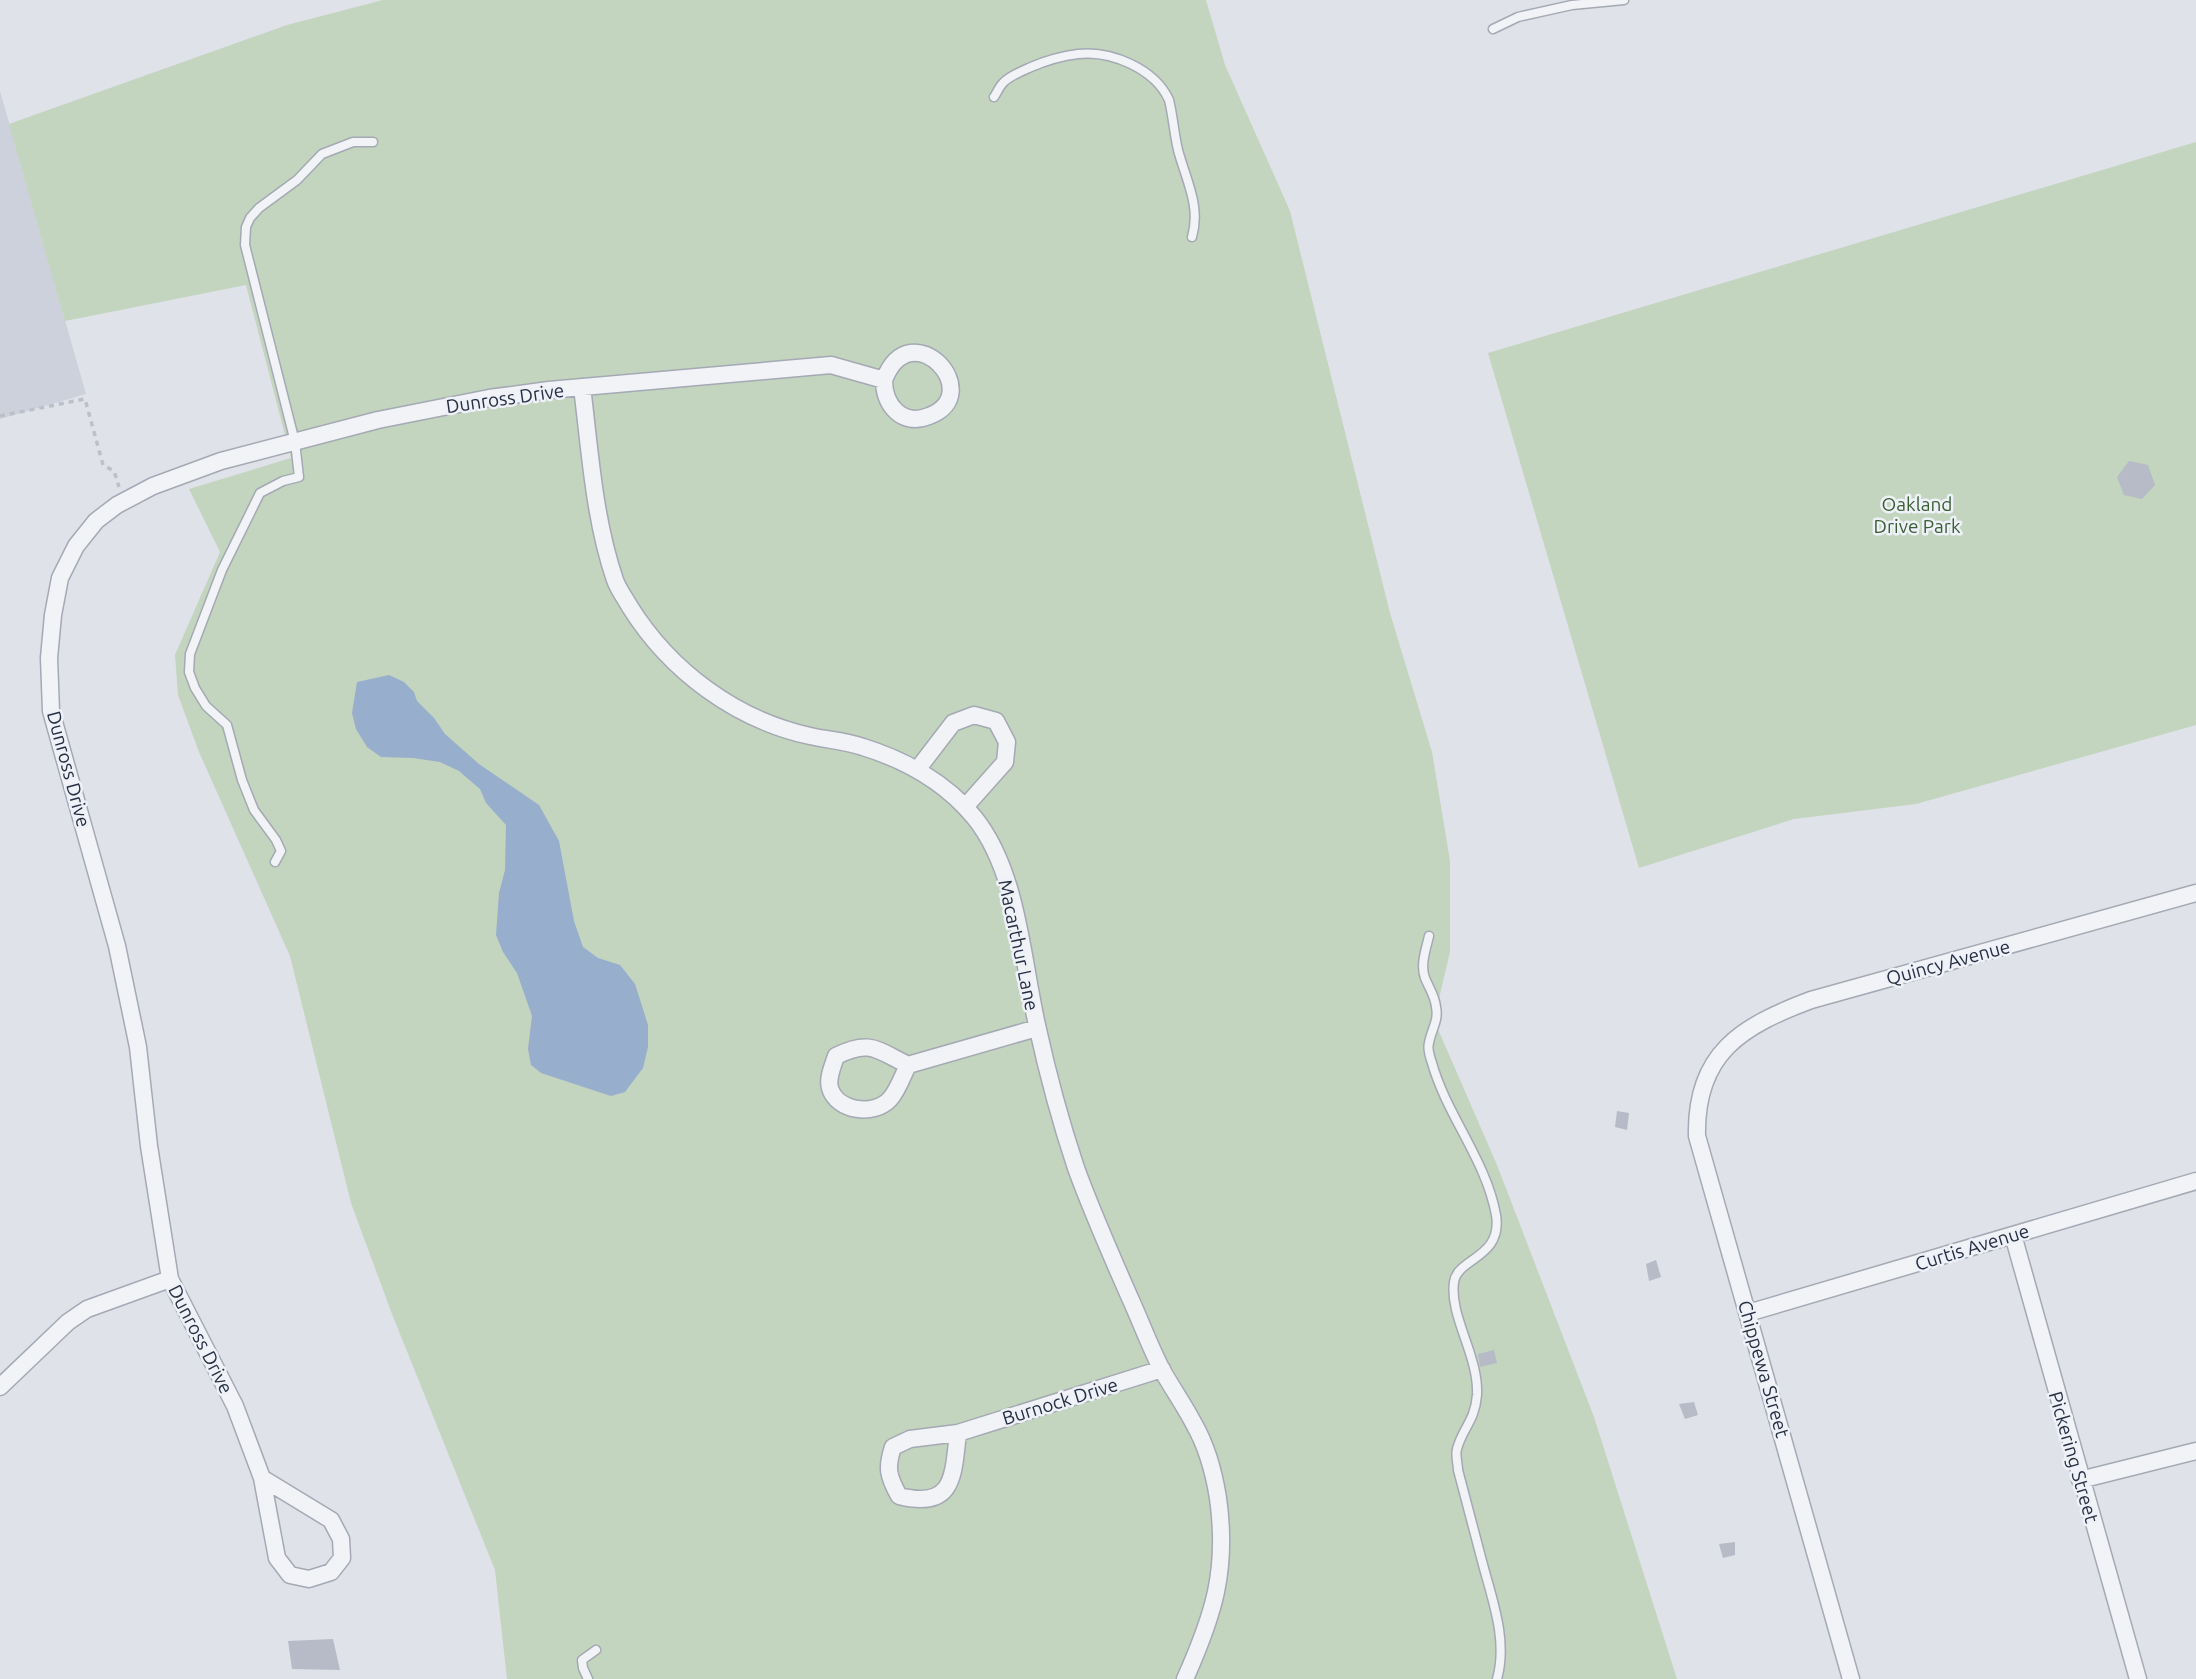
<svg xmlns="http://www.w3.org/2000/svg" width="2196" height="1679" font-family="Ubuntu,sans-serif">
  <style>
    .built { fill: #cdd1db }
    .green { fill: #c3d4bf }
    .water { fill: #97aecc }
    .building { fill: #b6bbc7 }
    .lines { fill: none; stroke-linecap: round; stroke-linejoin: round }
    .lane-casing { stroke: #a4a9b4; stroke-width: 11 }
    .street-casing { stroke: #a4a9b4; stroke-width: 19 }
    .path { stroke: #bdc0c8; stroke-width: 3.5; stroke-dasharray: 5 5; stroke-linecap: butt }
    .lane { stroke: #f2f3f7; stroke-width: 8 }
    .street { stroke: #f2f3f7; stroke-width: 16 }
    .labels { text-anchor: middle; stroke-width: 5; stroke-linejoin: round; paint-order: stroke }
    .street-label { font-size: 19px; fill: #262f42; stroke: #eef1f7 }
    .park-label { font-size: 19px; fill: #395e33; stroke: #eef1f7 }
  </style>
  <rect width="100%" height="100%" fill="#dfe2e9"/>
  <!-- built -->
  <path class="built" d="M0 91 86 394 0 419Z"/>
  <!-- green -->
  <path class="green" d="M383 0H1206L1225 65 1290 211 1390 613 1432 752 1450 861V952L1434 1020 1497 1165 1594 1417 1677 1679H507L495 1570 392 1314 351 1203 290 956 199 752 178 695 175 655 220 552 189 489 291 458 246 285 65 321 9 124 287 25Z
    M2196 142V725L1916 804 1794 819 1639 868 1488 353Z"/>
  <!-- water -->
  <path class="water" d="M389 675 404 682 414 692 417 701 434 718 445 734 479 764 539 805 559 841 574 921 583 947 598 958 620 965 635 984 648 1025V1047L643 1068 625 1092 611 1096 541 1073 531 1065 528 1049 532 1016 517 973 503 952 496 935 499 893 505 870 506 825 486 803 480 789 459 771 440 762 413 758 381 757 367 747 356 729 352 713 357 682Z"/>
  <!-- building -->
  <path class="building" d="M2129 461 2148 465 2155 485 2142 499 2124 495 2117 477Z
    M1617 1111 1629 1113 1627 1130 1615 1127Z
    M1656 1260 1661 1277 1649 1281 1646 1264Z
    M1494 1350 1497 1363 1480 1367 1478 1354Z
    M1694 1402 1698 1415 1685 1419 1679 1404Z
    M1735 1542V1555L1723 1558 1719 1544Z
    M333 1639 340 1670 292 1669 288 1641Z"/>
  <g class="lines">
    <defs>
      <path id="lane" d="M1493 29 1518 17 1572 5 1624 0
        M994 97C997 93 999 87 1003 83 1009 76 1022 71 1031 67 1045 61 1062 56 1078 54 1111 50 1155 69 1169 100 1173 116 1174 133 1178 150 1186 180 1201 206 1192 237
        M275 862 281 851 276 840 254 810 242 780 227 725 206 706 195 688 189 672 190 654 222 570 260 493 283 481 299 477 295 442 245 245 246 227 250 218 259 208 297 180 322 154 353 142H373
        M1429 936C1426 949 1420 965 1425 978 1429 988 1435 996 1436 1007 1439 1021 1431 1030 1429 1043 1427 1049 1430 1057 1432 1063 1447 1116 1486 1160 1496 1215 1503 1258 1457 1258 1454 1282 1449 1316 1479 1356 1477 1395 1475 1421 1462 1429 1457 1449 1455 1455 1458 1464 1458 1470 1466 1500 1474 1531 1482 1561 1492 1599 1508 1640 1497 1679
        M588 1679 583 1668 582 1660 596 1650"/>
      <path id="street" d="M582 387C590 451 594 519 615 580 618 589 625 598 630 607 670 671 736 720 810 736 827 740 846 741 863 747 905 760 946 783 974 817 1018 871 1022 959 1037 1025 1047 1071 1061 1123 1076 1168 1092 1212 1111 1255 1130 1298 1141 1322 1150 1347 1162 1370 1172 1388 1184 1405 1194 1424 1206 1445 1214 1473 1218 1498 1228 1570 1214 1614 1185 1679
        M917 770 953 723 974 715 996 721 1007 742 1005 762 965 807
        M908 1065C903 1075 898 1090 890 1099 875 1116 837 1112 830 1088 827 1078 833 1066 836 1056 870 1039 877 1050 908 1065L1037 1028
        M2013 1235 2138 1679
        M1748 1313 2196 1181
        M0 1387 68 1322 87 1309 170 1279
        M958 1433C953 1475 955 1510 899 1496 888 1476 886 1468 893 1447L910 1439 958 1433 1162 1369
        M262 1478 331 1520 341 1539 342 1558 331 1572 309 1579 290 1575 277 1558 262 1478 235 1406 170 1279 149 1146 138 1047 117 946 51 711 49 658 53 615 60 578 76 546 96 521 117 505 153 486 221 461 378 420 489 398 549 390 831 365 884 380C911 310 988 394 929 416 902 427 884 405 884 380
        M2080 1480 2196 1451
        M1851 1679 1697 1136C1695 1053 1742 1026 1811 1000L2196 893"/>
    </defs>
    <!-- lane casing -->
    <use href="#lane" class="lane-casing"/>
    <!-- street casing -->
    <use href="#street" class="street-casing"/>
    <!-- path -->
    <path class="path" d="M0 416 85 399 103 465 114 471 119 487"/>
    <!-- lane -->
    <use href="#lane" class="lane"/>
    <!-- street -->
    <use href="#street" class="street"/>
  </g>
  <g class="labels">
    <!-- street labels -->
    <g class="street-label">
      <text transform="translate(505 398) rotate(-8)" y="7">Dunross Drive</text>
      <text transform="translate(69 769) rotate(75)" y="7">Dunross Drive</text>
      <text transform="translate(1019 945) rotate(78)" y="7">Macarthur Lane</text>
      <text transform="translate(1948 962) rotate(-15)" y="7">Quincy Avenue</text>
      <text transform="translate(1972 1247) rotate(-17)" y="7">Curtis Avenue</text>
      <text transform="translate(201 1339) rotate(63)" y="7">Dunross Drive</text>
      <text transform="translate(1764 1369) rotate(74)" y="7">Chippewa Street</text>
      <text transform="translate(1060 1401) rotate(-17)" y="7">Burnock Drive</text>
      <text transform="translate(2074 1457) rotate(74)" y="7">Pickering Street</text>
    </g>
    <!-- park labels -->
    <g class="park-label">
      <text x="1917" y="511">Oakland<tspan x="1917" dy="22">Drive Park</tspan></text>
    </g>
  </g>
</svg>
